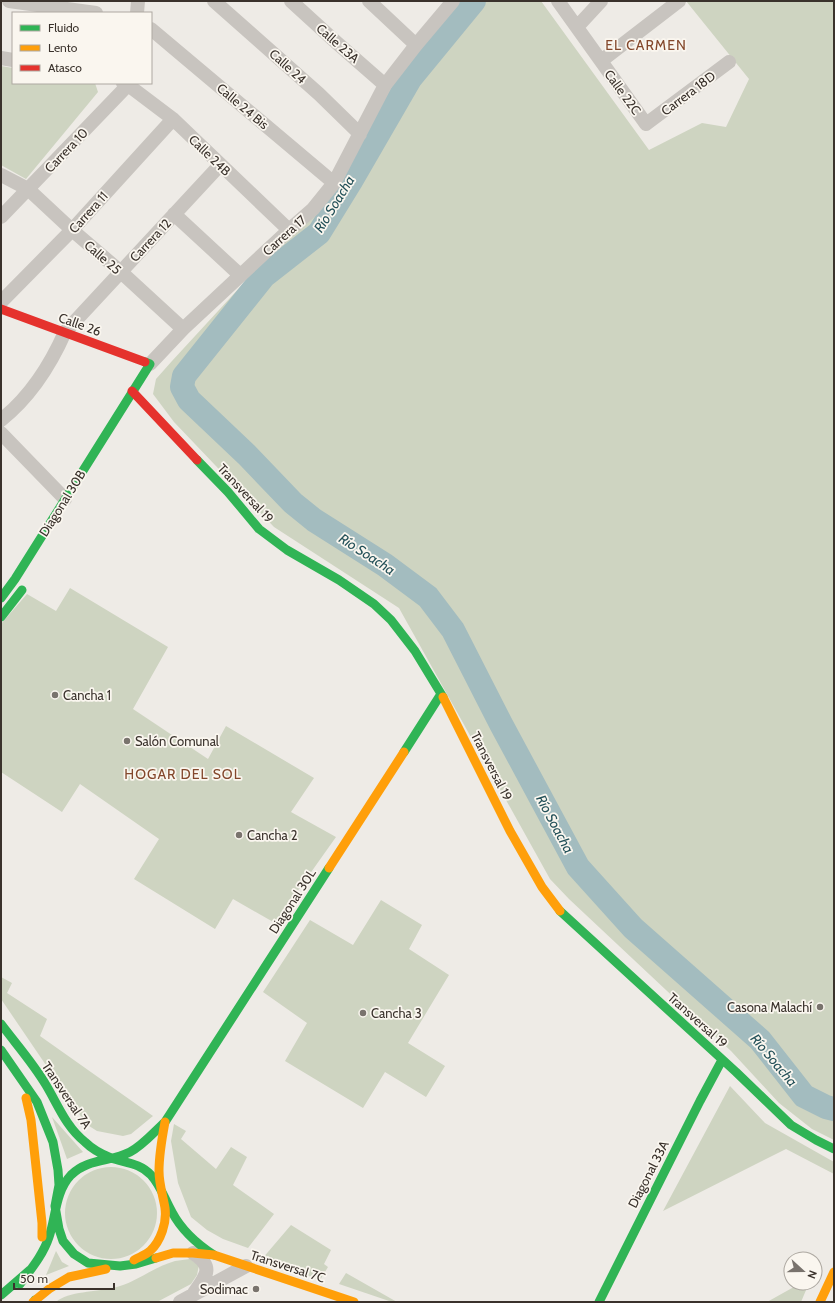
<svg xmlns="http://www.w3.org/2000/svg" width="835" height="1303" font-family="Cabin,sans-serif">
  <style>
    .green { fill: #ced4c1 }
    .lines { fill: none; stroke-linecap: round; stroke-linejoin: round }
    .river { stroke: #a3bcbf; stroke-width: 24 }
    .street { stroke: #c8c4bf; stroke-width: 14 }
    .fast { stroke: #30b455; stroke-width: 9 }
    .slow { stroke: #ff9f0a; stroke-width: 9 }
    .jam { stroke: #e5322d; stroke-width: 9 }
    .poi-dot { fill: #79736d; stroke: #faf6ef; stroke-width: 1.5 }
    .labels { text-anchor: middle; stroke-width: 3.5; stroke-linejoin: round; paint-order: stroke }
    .street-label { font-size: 13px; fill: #3a322c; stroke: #faf6ef }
    .poi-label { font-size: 13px; fill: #3a322c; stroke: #faf6ef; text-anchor: start }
    .neighbourhood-label { font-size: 14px; letter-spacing: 1px; fill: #83472b; stroke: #faf6ef }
    .water-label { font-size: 14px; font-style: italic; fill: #245159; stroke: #faf6ef }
  </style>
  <rect width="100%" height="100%" fill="#eeebe6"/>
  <!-- green -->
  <path class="green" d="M465 1H541L649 150 702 123 726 127 749 79 686 1H834V1140L812 1129 779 1103 731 1051 569 899 550 879 399 608 274 527 174 422 153 394 156 379 172 361 266 259 328 203 392 90 400 79Z
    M1 66 13 68V83H95L98 92 26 179 1 165Z
    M70 588 168 647 133 709 208 759 226 726 314 778 291 812 336 837 275 923 233 899 215 929 134 879 159 839 80 784 62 812 1 772V722L2 720 1 719V624L27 594 56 611Z
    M381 900 422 925 409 949 449 975 408 1043 445 1066 426 1097 385 1072 363 1108 285 1061 307 1023 263 992 310 920 353 945Z
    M1 977 12 983 7 993 47 1019 40 1036 153 1116 131 1134 123 1136 97 1131 86 1124 1 999Z
    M730 1086 765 1123 834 1162V1174L786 1149 663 1211Z
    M52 1117 83 1152 67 1159Z
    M174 1124 186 1131 181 1139 216 1169 231 1147 247 1157 233 1185 274 1214 248 1248 223 1239 207 1230 191 1217 178 1183 171 1141Z
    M65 1213a46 46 0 1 1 92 0a46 46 0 1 1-92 0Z
    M291 1225 331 1250 324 1264 328 1267 320 1280 262 1259Z
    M56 1251 62 1262 69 1266 46 1275Z
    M190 1259 199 1265 197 1275 191 1284 157 1302H56C68 1291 97 1292 113 1288 136 1283 153 1267 175 1261 180 1260 185 1260 190 1259Z
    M346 1273 397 1302H392L339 1284Z
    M801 1283H809L801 1302H767Z"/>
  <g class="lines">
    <!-- river -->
    <path class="river" d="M474 1 410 79 351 181 319 233 264 276 184 376 182 387 189 400 247 455 293 503 314 520 385 565 428 597 453 630 501 724 578 867 633 928 760 1040 804 1096 826 1107 834 1109"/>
    <!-- street -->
    <path class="street" d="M9 1 96 13
      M214 1 319 94 360 134
      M291 1 337 43 385 85
      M369 1 416 45
      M558 1 646 124 729 62
      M137 13 138 1
      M577 27 601 1
      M151 29 334 183
      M1 58 13 60
      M601 61 679 1
      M123 83 128 85 173 119 289 230
      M1 175 28 189 72 230 121 272 183 329
      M174 214 240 275
      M1 217 128 85 129 83
      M1 302 72 230 173 119
      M150 364 183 329 289 230 313 209 334 183 385 85 416 45 453 1
      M1 420C30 397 50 366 65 332L220 165
      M1 433 65 499
      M193 1253C215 1267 206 1276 194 1293
      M180 1302 246 1266"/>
    <!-- fast -->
    <path class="fast" d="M197 460 228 492 259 529 287 550 339 580 374 604 391 620 415 651 443 697
      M1 598 15 579 150 364 145 362
      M1 617 22 590
      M404 752 441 694
      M560 911 736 1072 791 1125 816 1140 834 1149
      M1 1024C16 1044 33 1063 46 1085 58 1105 66 1127 85 1142 92 1149 101 1154 111 1158 126 1163 140 1163 151 1175 161 1186 165 1200 172 1212 182 1231 197 1244 214 1255
      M1 1050 37 1102 53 1142 58 1170 59 1185 55 1206 59 1229 63 1241 74 1254 88 1263 120 1266 136 1264 156 1258
      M20 1284C31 1269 43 1255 49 1237 56 1217 55 1192 71 1175 88 1158 111 1162 130 1152 143 1145 154 1132 165 1122L329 868
      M1 1295 30 1270
      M34 1302 35 1300
      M599 1302 700 1101 722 1060"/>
    <!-- slow -->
    <path class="slow" d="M443 697 510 831 542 887 560 911
      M329 868 404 752
      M26 1098 31 1120 42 1223V1237
      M156 1258 173 1253H193L214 1255 354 1302
      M134 1260C139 1257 146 1255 150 1251 161 1241 167 1222 165 1208 163 1196 159 1184 159 1171 159 1155 162 1138 165 1122
      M33 1302 49 1289 69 1277 106 1269
      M820 1302 834 1272"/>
    <!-- jam -->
    <path class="jam" d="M1 309 145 362
      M132 391 197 460"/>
  </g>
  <!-- markers -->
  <g class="poi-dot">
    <circle cx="55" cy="695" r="4"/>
    <circle cx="127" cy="741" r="4"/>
    <circle cx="239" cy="835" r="4"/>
    <circle cx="820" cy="1007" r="4"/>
    <circle cx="363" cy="1013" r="4"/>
    <circle cx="256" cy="1289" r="4"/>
  </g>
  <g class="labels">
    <!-- street labels -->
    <g class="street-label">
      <text transform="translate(338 43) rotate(41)" y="5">Calle 23A</text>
      <text transform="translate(288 66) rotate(42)" y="5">Calle 24</text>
      <text transform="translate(623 92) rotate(54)" y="5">Calle 22C</text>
      <text transform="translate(688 93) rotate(-37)" y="5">Carrera 18D</text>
      <text transform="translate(243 106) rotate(40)" y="5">Calle 24 Bis</text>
      <text transform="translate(66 150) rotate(-46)" y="5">Carrera 10</text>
      <text transform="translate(210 155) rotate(44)" y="5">Calle 24B</text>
      <text transform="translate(88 212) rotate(-48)" y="5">Carrera 11</text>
      <text transform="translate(284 235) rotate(-42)" y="5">Carrera 17</text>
      <text transform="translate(150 240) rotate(-47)" y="5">Carrera 12</text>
      <text transform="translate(103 257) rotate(41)" y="5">Calle 25</text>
      <text transform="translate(80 324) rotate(20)" y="5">Calle 26</text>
      <text transform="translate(246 493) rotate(47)" y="5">Transversal 19</text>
      <text transform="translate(62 503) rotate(-58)" y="5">Diagonal 30B</text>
      <text transform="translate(492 766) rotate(63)" y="5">Transversal 19</text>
      <text transform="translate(292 901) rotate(-57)" y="5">Diagonal 30L</text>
      <text transform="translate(698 1020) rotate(42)" y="5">Transversal 19</text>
      <text transform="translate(67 1095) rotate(56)" y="5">Transversal 7A</text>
      <text transform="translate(648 1174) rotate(-63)" y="5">Diagonal 33A</text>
      <text transform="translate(288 1266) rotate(18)" y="5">Transversal 7C</text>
    </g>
    <!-- poi labels -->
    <g class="poi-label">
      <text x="63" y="700">Cancha 1</text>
      <text x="135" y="746">Salón Comunal</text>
      <text x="247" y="840">Cancha 2</text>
      <text x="812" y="1012" text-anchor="end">Casona Malachí</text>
      <text x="371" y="1018">Cancha 3</text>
      <text x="248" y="1294" text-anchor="end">Sodimac</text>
    </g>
    <!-- neighbourhood labels -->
    <g class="neighbourhood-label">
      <text x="646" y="50">EL CARMEN</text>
      <text x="183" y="779">HOGAR DEL SOL</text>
    </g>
    <!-- water labels -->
    <g class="water-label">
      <text transform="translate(334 204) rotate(-58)" y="5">Río Soacha</text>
      <text transform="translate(367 554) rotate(33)" y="5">Río Soacha</text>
      <text transform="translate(555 824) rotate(62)" y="5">Río Soacha</text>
      <text transform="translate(774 1060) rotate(50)" y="5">Río Soacha</text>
    </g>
  </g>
  <!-- border -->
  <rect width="835" height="1303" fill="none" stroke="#3a322c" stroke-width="4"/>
  <!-- legend -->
  <rect x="12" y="12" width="140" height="72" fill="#faf6ef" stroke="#ada8a1"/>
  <rect x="20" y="25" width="20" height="6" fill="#30b455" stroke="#ada8a1"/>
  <text x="48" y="32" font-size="12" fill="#3a322c">Fluido</text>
  <rect x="20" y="45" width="20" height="6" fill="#ff9f0a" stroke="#ada8a1"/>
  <text x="48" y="52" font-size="12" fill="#3a322c">Lento</text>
  <rect x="20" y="65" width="20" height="6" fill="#e5322d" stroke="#ada8a1"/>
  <text x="48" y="72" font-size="12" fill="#3a322c">Atasco</text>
  <!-- north arrow -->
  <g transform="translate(803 1271) rotate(111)"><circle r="19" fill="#faf6ef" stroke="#ada8a1"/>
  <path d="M0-3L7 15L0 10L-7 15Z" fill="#79736d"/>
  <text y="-6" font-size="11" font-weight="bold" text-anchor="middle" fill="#3a322c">N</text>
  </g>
  <!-- scale -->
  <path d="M14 1283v6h100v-6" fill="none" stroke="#3a322c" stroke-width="2"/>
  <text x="20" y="1283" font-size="12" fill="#3a322c" stroke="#faf6ef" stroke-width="3" paint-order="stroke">50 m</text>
</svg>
